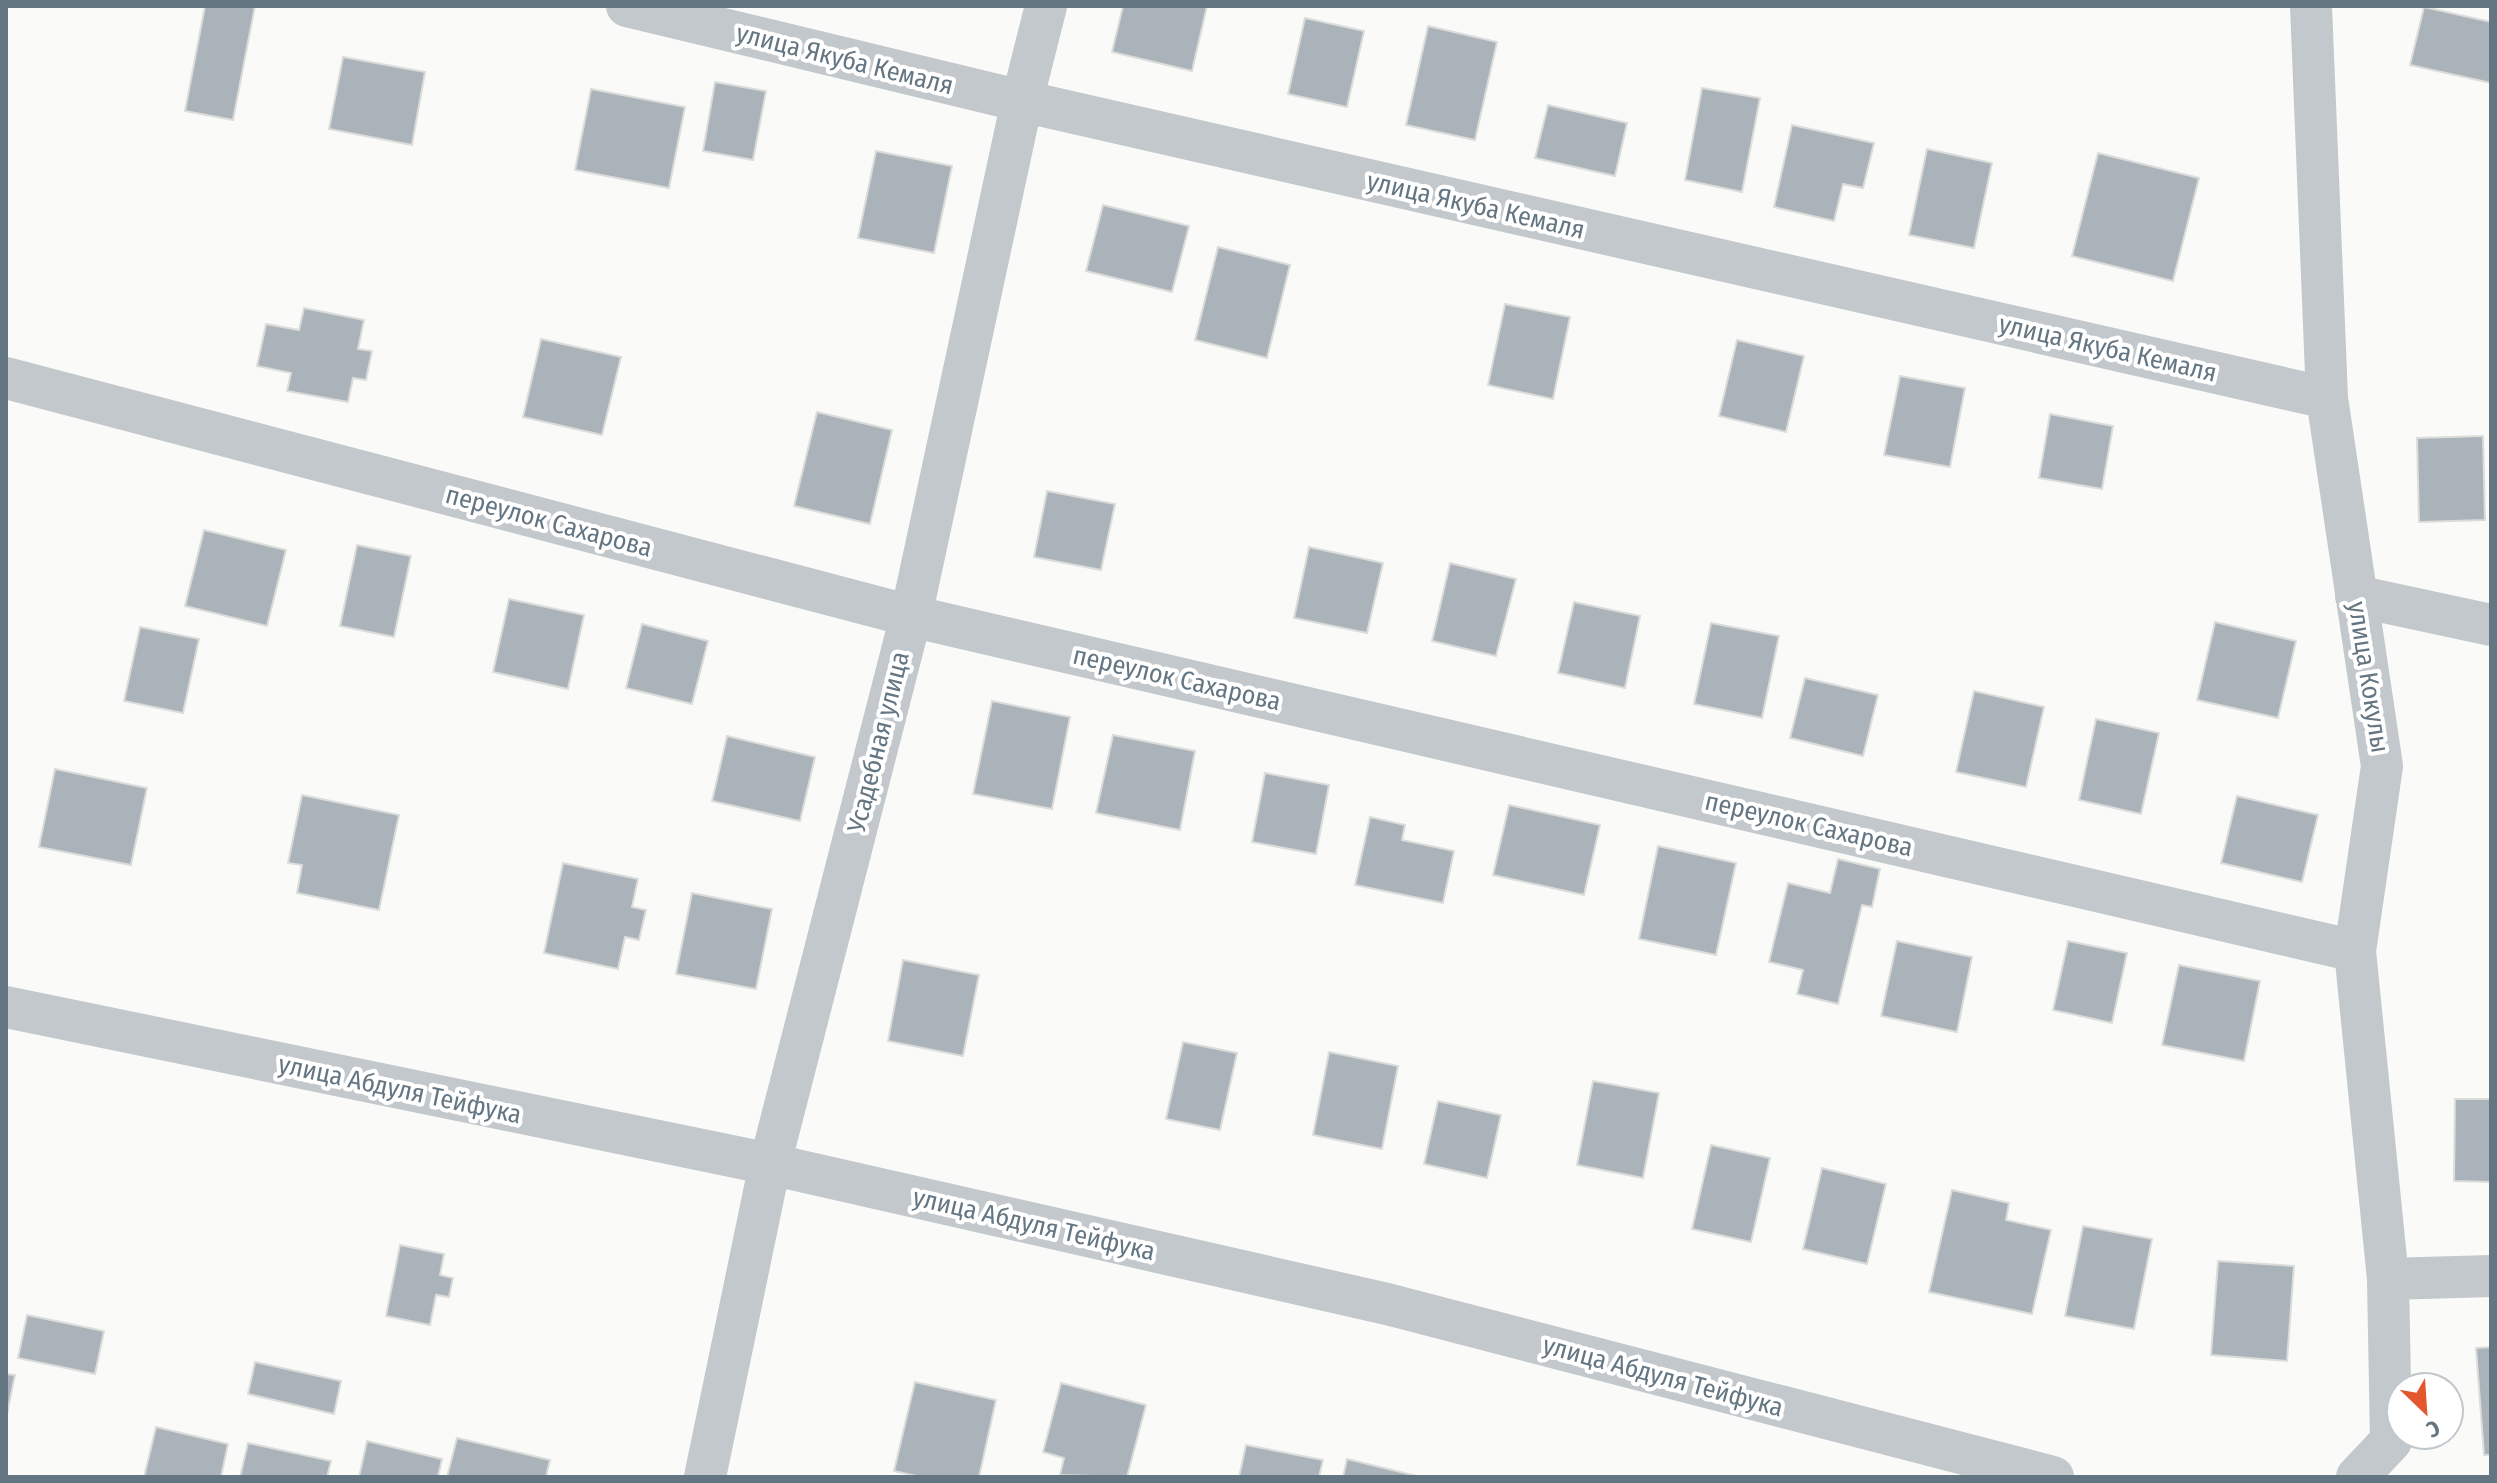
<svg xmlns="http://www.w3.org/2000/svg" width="2497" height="1483" font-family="'Fira Sans Condensed',sans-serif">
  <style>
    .building { fill: #aab3b9; stroke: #dcdcda; stroke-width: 2 }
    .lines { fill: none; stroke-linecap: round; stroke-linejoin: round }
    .minor { stroke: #c3c8cc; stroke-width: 42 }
    .labels { text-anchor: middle; stroke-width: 8; stroke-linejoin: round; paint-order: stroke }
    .street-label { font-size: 26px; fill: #657683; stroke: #fff }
  </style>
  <rect width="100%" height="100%" fill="#fafaf8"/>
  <!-- building -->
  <path class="building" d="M205 6H255L233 120 185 111Z
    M1123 6H1207L1192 71 1112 52Z
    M2424 7 2491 22V83L2410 65Z
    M1305 18 1364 31 1347 107 1288 94Z
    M1428 26 1497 42 1475 140 1406 125Z
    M343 57 425 72 412 145 329 129Z
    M715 82 766 91 753 160 703 151Z
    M1702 88 1760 98 1742 192 1685 180Z
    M591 89 685 107 669 188 575 170Z
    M1548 105 1627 123 1615 176 1535 158Z
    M1792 125 1874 143 1863 188 1843 184 1834 221 1774 207Z
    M1927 149 1992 163 1974 248 1909 235Z
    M876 151 952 166 934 253 858 238Z
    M2098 153 2199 178 2173 281 2072 256Z
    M1103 205 1189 226 1172 292 1086 271Z
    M1218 247 1290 265 1267 358 1195 340Z
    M1505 304 1570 317 1553 399 1488 385Z
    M304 308 364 320 358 349 372 351 366 380 353 378 348 402 287 391 291 373 257 366 266 324 299 330Z
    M541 339 621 357 602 435 523 417Z
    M1737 340 1804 356 1786 432 1719 416Z
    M1900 376 1965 388 1950 467 1884 455Z
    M817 412 892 430 870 524 794 506Z
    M2050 414 2113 426 2102 489 2039 478Z
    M2483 436 2485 520 2419 522 2417 438Z
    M1047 491 1115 504 1101 570 1034 557Z
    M204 530 286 550 267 626 185 606Z
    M357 545 411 556 394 637 340 626Z
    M1309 547 1383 563 1367 633 1294 618Z
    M1450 563 1516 579 1496 656 1432 641Z
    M509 599 584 615 568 689 493 672Z
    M1574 602 1640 616 1625 688 1558 673Z
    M2215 622 2296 641 2278 718 2197 700Z
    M1711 623 1779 636 1762 718 1694 704Z
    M642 624 708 641 692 704 626 688Z
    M140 627 199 639 183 713 124 701Z
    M1805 678 1878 695 1863 756 1790 738Z
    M1974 691 2044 707 2026 787 1956 772Z
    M992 701 1070 717 1052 809 973 794Z
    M2096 719 2159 733 2141 814 2079 800Z
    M1113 735 1195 751 1180 830 1096 813Z
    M727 736 815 757 800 821 712 801Z
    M55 769 147 788 131 865 39 847Z
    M1265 773 1329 785 1316 854 1252 842Z
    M302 795 399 815 379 910 297 893 302 865 288 863Z
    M2237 796 2318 815 2302 882 2221 863Z
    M1509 805 1600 825 1584 895 1493 875Z
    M1370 817 1405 825 1402 840 1454 851 1443 903 1355 885Z
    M1658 846 1736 863 1716 955 1639 939Z
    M1838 859 1880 869 1872 907 1862 905 1838 1004 1797 994 1803 970 1769 962 1788 883 1830 893Z
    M563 863 638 879 632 907 646 910 639 940 625 937 618 969 544 953Z
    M692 893 772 909 756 989 676 974Z
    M1897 941 1972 957 1957 1032 1881 1016Z
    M2068 941 2127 953 2112 1023 2053 1010Z
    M903 960 979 975 963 1056 888 1041Z
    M2179 965 2260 981 2244 1061 2162 1045Z
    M1183 1042 1237 1053 1220 1130 1166 1119Z
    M1329 1052 1398 1066 1382 1149 1313 1135Z
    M1593 1081 1659 1093 1643 1178 1577 1165Z
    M2455 1099H2491V1182L2454 1181Z
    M1438 1101 1501 1115 1487 1178 1424 1164Z
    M1711 1145 1770 1158 1751 1242 1692 1229Z
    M1822 1168 1886 1184 1867 1264 1803 1249Z
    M1952 1190 2009 1203 2006 1220 2051 1230 2032 1314 1929 1292Z
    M2083 1226 2152 1239 2134 1329 2065 1316Z
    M400 1245 444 1254 440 1275 453 1278 449 1297 436 1295 430 1325 386 1316Z
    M2218 1261 2294 1266 2287 1361 2211 1355Z
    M27 1315 104 1331 95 1374 18 1358Z
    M2491 1347V1455H2484L2476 1348Z
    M255 1362 341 1381 334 1414 248 1394Z
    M6 1374 15 1375 6 1419Z
    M915 1382 996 1400 979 1477H921L894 1471Z
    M1061 1383 1146 1405 1127 1477 1060 1475 1064 1458 1043 1452Z
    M156 1427 228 1444 221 1477H144Z
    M457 1438 550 1460 546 1477H447Z
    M367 1441 442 1459 438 1477H359Z
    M248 1443 331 1461 327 1477H240Z
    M1246 1445 1323 1460 1319 1477H1239Z
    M1347 1459 1421 1477H1343Z"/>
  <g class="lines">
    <!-- minor -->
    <path class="minor" d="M627 6 1022 101 2327 398
      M2311 6 2327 398 2382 766 2355 951 2388 1279 2391 1441 2357 1477
      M6 378 911 616 2355 951
      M2356 596 2491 625
      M6 1007 770 1164 1387 1304 2053 1477
      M2388 1279 2491 1276
      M705 1477 770 1164 911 616 1022 101 1046 6"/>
  </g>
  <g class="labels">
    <!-- street labels -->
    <g class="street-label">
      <text transform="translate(845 59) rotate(14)" y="9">улица Якуба Кемаля</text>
      <text transform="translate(1476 205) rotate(13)" y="9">улица Якуба Кемаля</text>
      <text transform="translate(2108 348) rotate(13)" y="9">улица Якуба Кемаля</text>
      <text transform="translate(549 521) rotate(15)" y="9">переулок Сахарова</text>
      <text transform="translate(2369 677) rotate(81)" y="9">улица Кокулы</text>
      <text transform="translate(1177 678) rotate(13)" y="9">переулок Сахарова</text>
      <text transform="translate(878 742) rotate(-76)" y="9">Усадебная улица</text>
      <text transform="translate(1809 824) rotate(13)" y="9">переулок Сахарова</text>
      <text transform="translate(400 1089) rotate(12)" y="9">улица Абдуля Тейфука</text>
      <text transform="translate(1034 1224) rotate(13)" y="9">улица Абдуля Тейфука</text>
      <text transform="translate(1663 1376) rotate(15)" y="9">улица Абдуля Тейфука</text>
    </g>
  </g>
  <!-- border -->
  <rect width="2497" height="1483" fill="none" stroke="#657683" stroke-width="16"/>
  <!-- north arrow -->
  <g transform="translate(2425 1411) rotate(155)"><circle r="38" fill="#ffffff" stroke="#c1c8cd" stroke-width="2"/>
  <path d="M0-6L14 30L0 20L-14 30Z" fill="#e4572e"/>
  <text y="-12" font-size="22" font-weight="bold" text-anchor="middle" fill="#657683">С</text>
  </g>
</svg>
